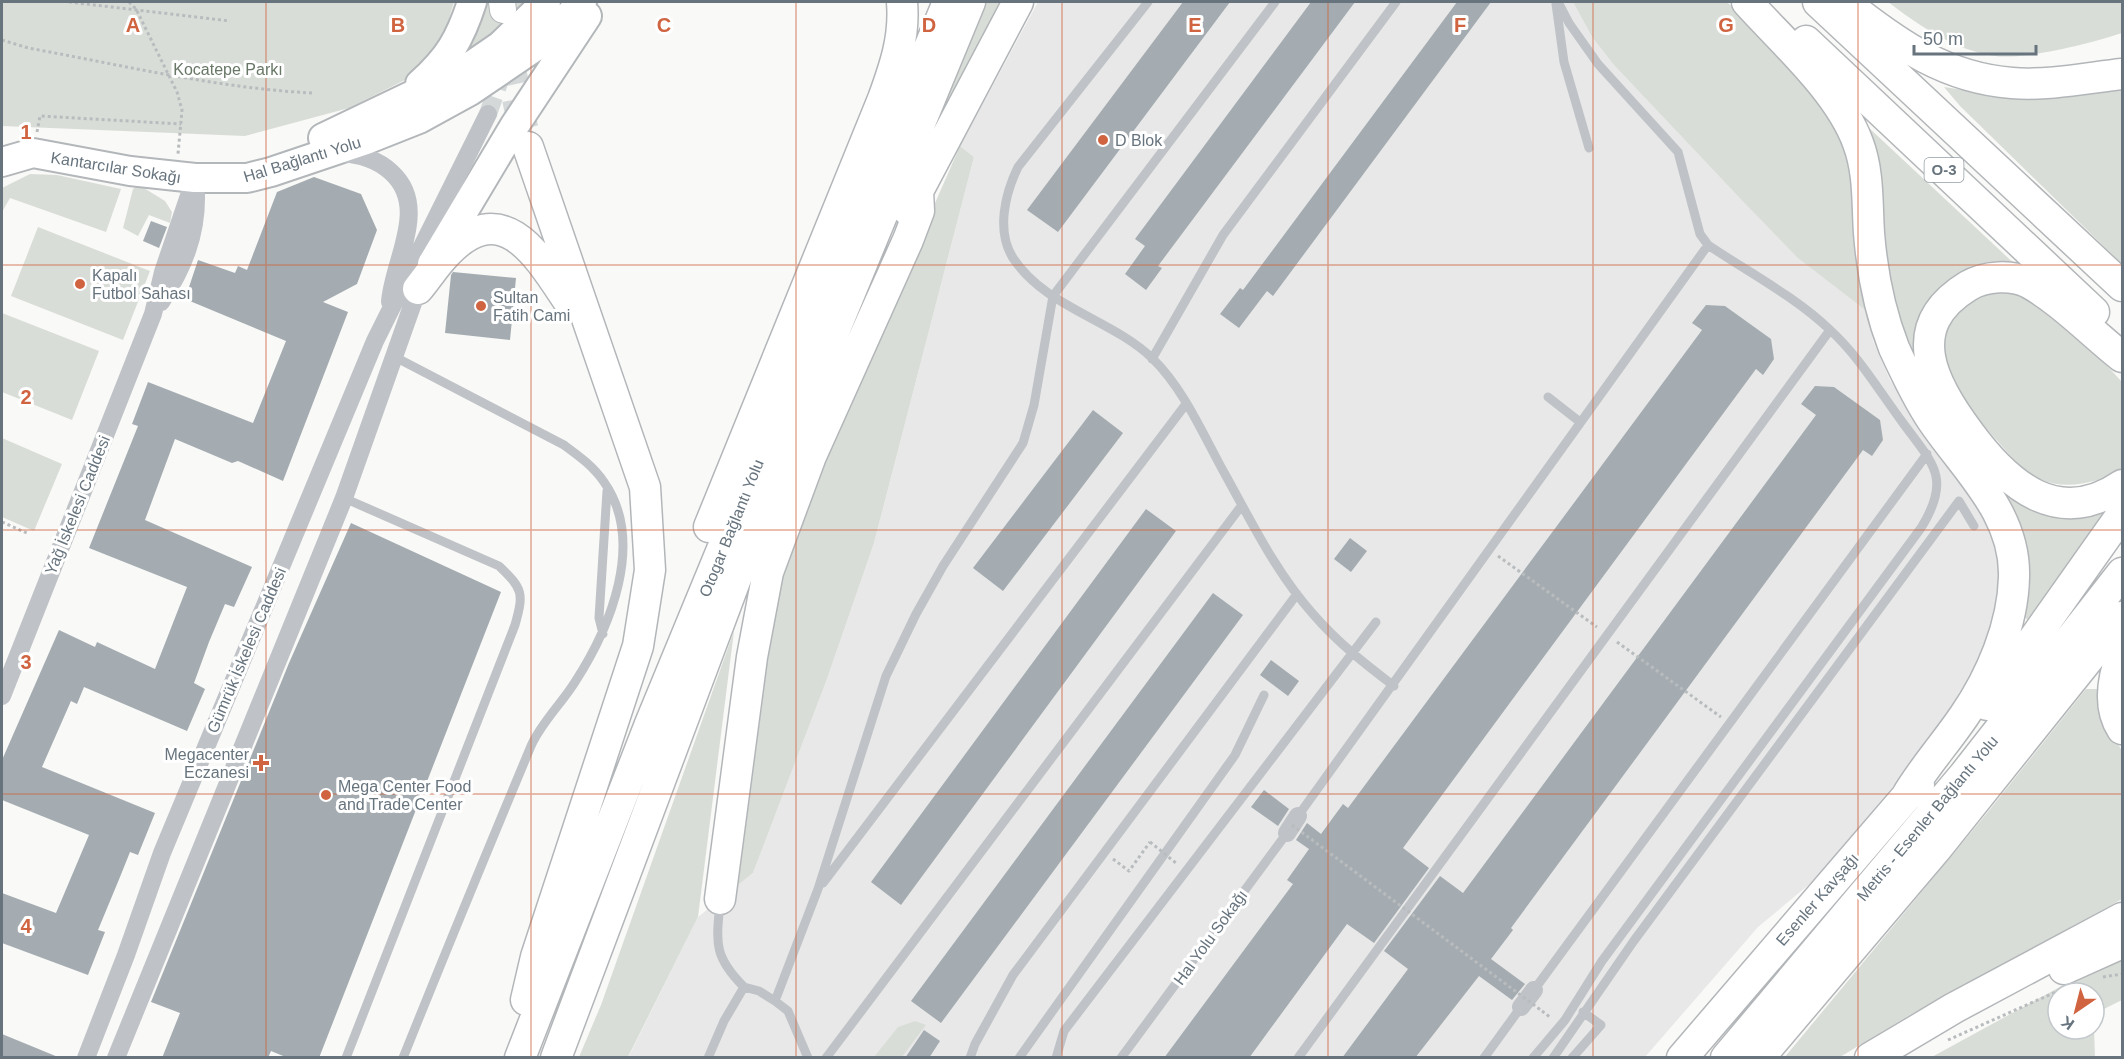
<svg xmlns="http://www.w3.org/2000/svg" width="2124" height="1059" font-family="Helvetica,sans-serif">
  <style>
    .built { fill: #e7e8e7 }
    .green { fill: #d9ddd7 }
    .building { fill: #a4acb1 }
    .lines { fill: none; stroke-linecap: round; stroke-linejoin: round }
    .minor-tunnel { stroke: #d4d8d9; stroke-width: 18; stroke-dasharray: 18 9; stroke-linecap: butt }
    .trunk-tunnel { stroke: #d4d8d9; stroke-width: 30; stroke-dasharray: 30 15; stroke-linecap: butt }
    .secondary-casing { stroke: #b4b8bc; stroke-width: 28 }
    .primary-casing { stroke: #b3b7ba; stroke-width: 32 }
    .trunk-casing { stroke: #b3b6b9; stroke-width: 33 }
    .path { stroke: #b9bcbe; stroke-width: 3; stroke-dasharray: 3 3; stroke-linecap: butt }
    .service { stroke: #bfc2c6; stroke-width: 9 }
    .minor { stroke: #bfc2c6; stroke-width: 18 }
    .secondary { stroke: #fff; stroke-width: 26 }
    .primary { stroke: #fff; stroke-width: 28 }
    .trunk { stroke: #fff; stroke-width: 30 }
    .path-bridge { stroke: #b9bcbe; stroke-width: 3; stroke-dasharray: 3 3; stroke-linecap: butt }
    .grid { fill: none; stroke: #d06440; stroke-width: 1.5; stroke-opacity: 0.55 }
    .poi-dot { fill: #d06440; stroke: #fff; stroke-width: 2 }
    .labels { text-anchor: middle; stroke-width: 6; stroke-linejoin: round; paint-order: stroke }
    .shield { fill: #fff; stroke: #959ea5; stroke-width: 1.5 }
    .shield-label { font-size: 15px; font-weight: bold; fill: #67747e }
    .park-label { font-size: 16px; fill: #687766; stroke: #fff }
    .poi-label { font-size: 16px; fill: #67747e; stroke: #fff; text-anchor: start }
    .street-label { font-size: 16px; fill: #67747e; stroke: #fff }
    .grid-label { font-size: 20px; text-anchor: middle; font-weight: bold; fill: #d06440; stroke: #fff; stroke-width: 6; stroke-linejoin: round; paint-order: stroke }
  </style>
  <rect width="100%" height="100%" fill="#f9f9f7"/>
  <!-- built -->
  <path class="built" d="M1038 2H1573L1592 37 1613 64 1733 191 1868 312 1873 341 1890 380 1976 499 1999 548 2003 584 1982 654 1964 694 1943 727 1812 882 1758 927 1645 1057 628 1058 698 917 753 873 827 679 874 543 974 157 960 146Z"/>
  <!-- green -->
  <path class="green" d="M2 2H454L442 42 409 78 349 108 245 136 2 126Z
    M479 2H534L461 66Z
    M986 2H1004L915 168Z
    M1573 2H1727L1802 74 1846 147 1852 179 1854 240 1868 312 1798 258 1733 191 1613 64 1592 37Z
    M1888 2H2122V33C2091 43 2027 60 1995 56 1954 50 1920 26 1888 2Z
    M1944 87 2024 99 2122 90V264L1960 106Z
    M1868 127 2020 269 1917 327 1912 352 1897 321 1863 132Z
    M960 146 974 157 874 543 827 679 753 873 738 885 779 575 799 514Z
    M30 174 57 175 121 189 106 232 10 198 2 212V188Z
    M139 185 165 201 172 212 170 223 149 215 138 236 123 228 133 189Z
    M38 227 150 271 123 340 11 296Z
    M2013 288 2075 331 2122 382V468C2100 483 2065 491 2040 479 2020 470 2007 451 1993 436 1965 404 1917 350 1957 311 1962 305 1970 295 1977 293 1988 290 2002 290 2013 288Z
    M2 313 99 351 72 420 2 392Z
    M2 438 62 464 34 531 2 517Z
    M2003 489 2116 500 2030 623 2024 616 2027 597 1998 495Z
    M734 631 698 917 628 1057H579L601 1005Z
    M2086 689H2103L2115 739 2122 751V899L1908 1016 1840 1057 1784 1058 1987 813Z
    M2122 956V1000L2094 1014V993H2058V1029H2094L2095 1057 1930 1058 2089 971Z
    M915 1021 926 1025 902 1057H874L898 1027Z"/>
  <!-- building -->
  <path class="building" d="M1183 2H1230L1058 232 1027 210Z
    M1311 2H1355L1158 266 1162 268 1146 290 1125 274 1145 246 1135 239Z
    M1457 2H1491L1273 296 1267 291 1239 328 1220 314 1240 288 1243 290Z
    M314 177 361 194 377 230 357 284 323 302 348 312 283 481 238 461 232 463 175 439 145 520 252 567 234 607 225 604 209 642 194 683 205 689 187 731 84 687 77 704 71 701 42 767 155 813 138 855 130 852 120 877 98 930 105 932 88 975 2 943V893L56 913 89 835 2 800V760L59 630 95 647 97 642 155 669 187 587 89 548 138 426 132 424 148 382 253 423 286 341 185 299 198 260 235 273 238 266 247 270 277 192Z
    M151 221 167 227 159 248 143 241Z
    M453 272 516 278 510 340 445 333 451 275Z
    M1706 305 1725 306 1771 339 1774 359 1763 375 1756 369 1403 848 1429 868 1374 943 1347 924 1249 1058H1164L1293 884 1287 880 1309 849 1296 840 1307 823 1321 834 1343 804 1348 808 1702 330 1692 323Z
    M1815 386 1834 387 1880 420 1883 440 1872 456 1863 450 1511 928 1513 930 1491 959 1525 984 1512 1000 1479 976 1415 1058H1342L1408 969 1384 951 1440 876 1463 893 1816 415 1801 404Z
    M1093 410 1123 433 1003 591 973 568Z
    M1146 509 1176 531 901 905 871 882Z
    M351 523 501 592 319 1058H288L271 1051 268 1058H162L180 1013 151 1002 289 663Z
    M1350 538 1367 551 1351 572 1334 559Z
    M1213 593 1243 615 941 1023 911 1001Z
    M1271 660 1299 681 1288 696 1260 675Z
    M1264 790 1289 809 1278 826 1251 807Z
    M924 1030 940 1041 929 1058H905Z
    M2 1034 58 1057V1058H2Z"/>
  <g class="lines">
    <!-- minor-tunnel -->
    <path class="minor-tunnel" d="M488 114 505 66"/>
    <!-- trunk-tunnel -->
    <path class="trunk-tunnel" d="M508 55 525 137"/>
    <defs>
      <path id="secondary" d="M502 2 503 10"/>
      <path id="primary" d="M420 84C449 58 460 39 472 2
        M323 138 465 70 500 46 546 2
        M2 162 33 153 130 171 195 178H247L271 172 366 140 419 119 470 91 548 38 582 2
        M432 264 515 125 587 16"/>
      <path id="trunk" d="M1747 2C1783 42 1839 91 1858 143 1869 172 1867 203 1869 233 1872 271 1880 312 1894 348 1905 372 1917 398 1932 420 1965 469 2016 513 2014 577 2013 625 1991 677 1964 716 1945 744 1923 768 1906 797
        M1818 2 2122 286
        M1848 5C1899 45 1946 78 2012 83 2048 86 2087 78 2122 74
        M1806 41 2094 312
        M908 210 1018 2
        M418 289C428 277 436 264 447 253 503 194 539 257 569 302
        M2122 357C2093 334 2061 301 2029 283 2011 274 1985 276 1968 286 1901 327 1933 385 1970 434 2008 485 2058 529 2122 485
        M709 527 883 99C895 66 905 37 902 2
        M2122 653C2113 677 2107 706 2122 729
        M1987 705 2122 514
        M720 899 752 657 768 572 811 456 908 240 919 211 918 191
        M2064 969 2122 943
        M526 1000 536 957 638 646 650 570 645 487 528 147
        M520 1058 650 724 948 2
        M556 1058 774 477 970 2
        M1682 1058 1906 797 1919 785
        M1726 1058 1964 775 2122 573
        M1759 1058 1937 848 2122 617
        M1870 1058 1954 1008 2122 918"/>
    </defs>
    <!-- secondary casing -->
    <use href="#secondary" class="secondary-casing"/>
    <!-- primary casing -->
    <use href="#primary" class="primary-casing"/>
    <!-- trunk casing -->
    <use href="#trunk" class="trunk-casing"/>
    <!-- path -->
    <path class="path" d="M69 2 230 21
      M129 2 136 9 177 92 182 110 178 154
      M2 40 28 48C122 65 216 88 312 93
      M37 132 40 116 181 124
      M2 522 29 534
      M1498 556 1597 627
      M1617 642 1721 717
      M1113 859 1129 871 1150 842
      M2103 977 2122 974
      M1542 1011 1551 1018
      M1948 1040 2058 991"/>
    <!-- service -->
    <path class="service" d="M1148 2 1018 167C1005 194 996 231 1013 258 1045 307 1111 319 1152 358 1185 390 1204 437 1226 476 1252 523 1277 574 1313 614 1337 642 1365 664 1394 686
      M1556 4 1564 62 1589 148
      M395 357 564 445C579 456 593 466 604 482 646 542 610 628 575 682 562 703 541 723 531 746 488 849 445 953 403 1058
      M1152 359 1223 235 1396 2
      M1548 397 1580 422
      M344 498 499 566C523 589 524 593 515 625L346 1058
      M603 634 599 618 607 491
      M1298 816 1708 245
      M823 883 1186 404
      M720 903C716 944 714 957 744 987
      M1534 990 1927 454
      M708 1058 724 1021 744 987 759 991 775 1001
      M808 1058 788 1011 775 1001 818 889 886 676 916 614 943 566 1023 443 1034 405 1053 296 1275 2
      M826 1058 1242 505
      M970 1058 975 1044 1013 975 1297 594
      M1019 1058 1235 755 1264 695
      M1056 1058 1064 1031 1376 622
      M1121 1058 1287 833
      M1298 1058 1830 330
      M1484 1058 1521 1007
      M1533 1058 1565 1020 1602 961 1921 528C1952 478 1933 464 1903 423 1879 391 1859 356 1829 329 1794 296 1748 272 1708 245L1700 234 1678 152 1598 64 1569 23 1558 2
      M1553 1058 1633 942 1959 501 1974 526
      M1572 1058 1601 1025 1583 1012"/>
    <!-- minor -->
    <path class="minor" d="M340 153C358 154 377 159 391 172 430 207 393 260 390 302
      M161 302C183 268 197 235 196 194
      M2 696 153 314 163 272 195 178
      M1287 833 1298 816
      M1521 1007 1534 990
      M86 1058 126 955 162 853 375 341 488 114
      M116 1058 344 498 418 289"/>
    <!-- secondary -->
    <use href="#secondary" class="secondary"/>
    <!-- primary -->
    <use href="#primary" class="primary"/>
    <!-- trunk -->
    <use href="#trunk" class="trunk"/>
    <!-- path-bridge -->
    <path class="path-bridge" d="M1292 825 1542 1011
      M1150 842 1176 863"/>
  </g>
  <!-- grid -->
  <path class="grid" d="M266 2V1058M531 2V1058M796 2V1058M1062 2V1058M1328 2V1058M1593 2V1058M1858 2V1058M2 265H2122M2 530H2122M2 794H2122"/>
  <!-- markers -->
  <g class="poi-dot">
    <circle cx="1103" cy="140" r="6"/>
    <circle cx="80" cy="284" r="6"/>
    <circle cx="481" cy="306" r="6"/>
    <path d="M258 754h6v6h6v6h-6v6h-6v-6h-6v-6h6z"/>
    <circle cx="326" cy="795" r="6"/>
  </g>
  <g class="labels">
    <!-- shield labels -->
    <rect class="shield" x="1924.5" y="158" width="39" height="24" rx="4.5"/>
    <g class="shield-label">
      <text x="1944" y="175">O-3</text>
    </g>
    <!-- park labels -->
    <g class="park-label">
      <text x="228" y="75">Kocatepe Parkı</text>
    </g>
    <!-- poi labels -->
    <g class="poi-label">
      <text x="1115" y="146">D Blok</text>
      <text x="92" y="281">Kapalı<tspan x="92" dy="18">Futbol Sahası</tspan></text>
      <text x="493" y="303">Sultan<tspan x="493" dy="18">Fatih Cami</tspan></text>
      <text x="249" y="760" text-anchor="end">Megacenter<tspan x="249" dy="18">Eczanesi</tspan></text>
      <text x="338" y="792">Mega Center Food<tspan x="338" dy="18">and Trade Center</tspan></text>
    </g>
    <!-- street labels -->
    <g class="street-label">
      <text transform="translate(302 159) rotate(-17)" y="6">Hal Bağlantı Yolu</text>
      <text transform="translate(116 167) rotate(9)" y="6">Kantarcılar Sokağı</text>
      <text transform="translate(77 505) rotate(-68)" y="6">Yağ İskelesi Caddesi</text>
      <text transform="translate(731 528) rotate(-68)" y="6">Otogar Bağlantı Yolu</text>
      <text transform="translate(246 650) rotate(-67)" y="6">Gümrük İskelesi Caddesi</text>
      <text transform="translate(1927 818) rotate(-50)" y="6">Metris - Esenler Bağlantı Yolu</text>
      <text transform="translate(1817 899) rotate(-49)" y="6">Esenler Kavşağı</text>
      <text transform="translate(1210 937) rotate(-54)" y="6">Hal Yolu Sokağı</text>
    </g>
  </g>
  <g class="grid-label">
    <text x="133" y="32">A</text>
    <text x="398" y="32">B</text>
    <text x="664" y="32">C</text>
    <text x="929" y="32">D</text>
    <text x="1195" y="32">E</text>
    <text x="1460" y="32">F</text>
    <text x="1726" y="32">G</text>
    <text x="26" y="139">1</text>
    <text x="26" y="404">2</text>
    <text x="26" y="669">3</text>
    <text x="26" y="933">4</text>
  </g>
  <!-- border -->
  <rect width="2124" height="1059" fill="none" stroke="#67747e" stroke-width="6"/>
  <!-- north arrow -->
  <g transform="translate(2076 1011) rotate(215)"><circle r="28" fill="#ffffff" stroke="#c2c7cb" stroke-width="1.5"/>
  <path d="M0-4.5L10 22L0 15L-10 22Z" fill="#d06440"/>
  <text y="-9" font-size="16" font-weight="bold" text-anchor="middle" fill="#67747e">K</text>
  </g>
  <!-- scale -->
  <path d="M1914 45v9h122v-9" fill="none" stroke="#67747e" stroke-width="3"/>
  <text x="1923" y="45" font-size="18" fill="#67747e" stroke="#ffffff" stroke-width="4.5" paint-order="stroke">50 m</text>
</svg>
